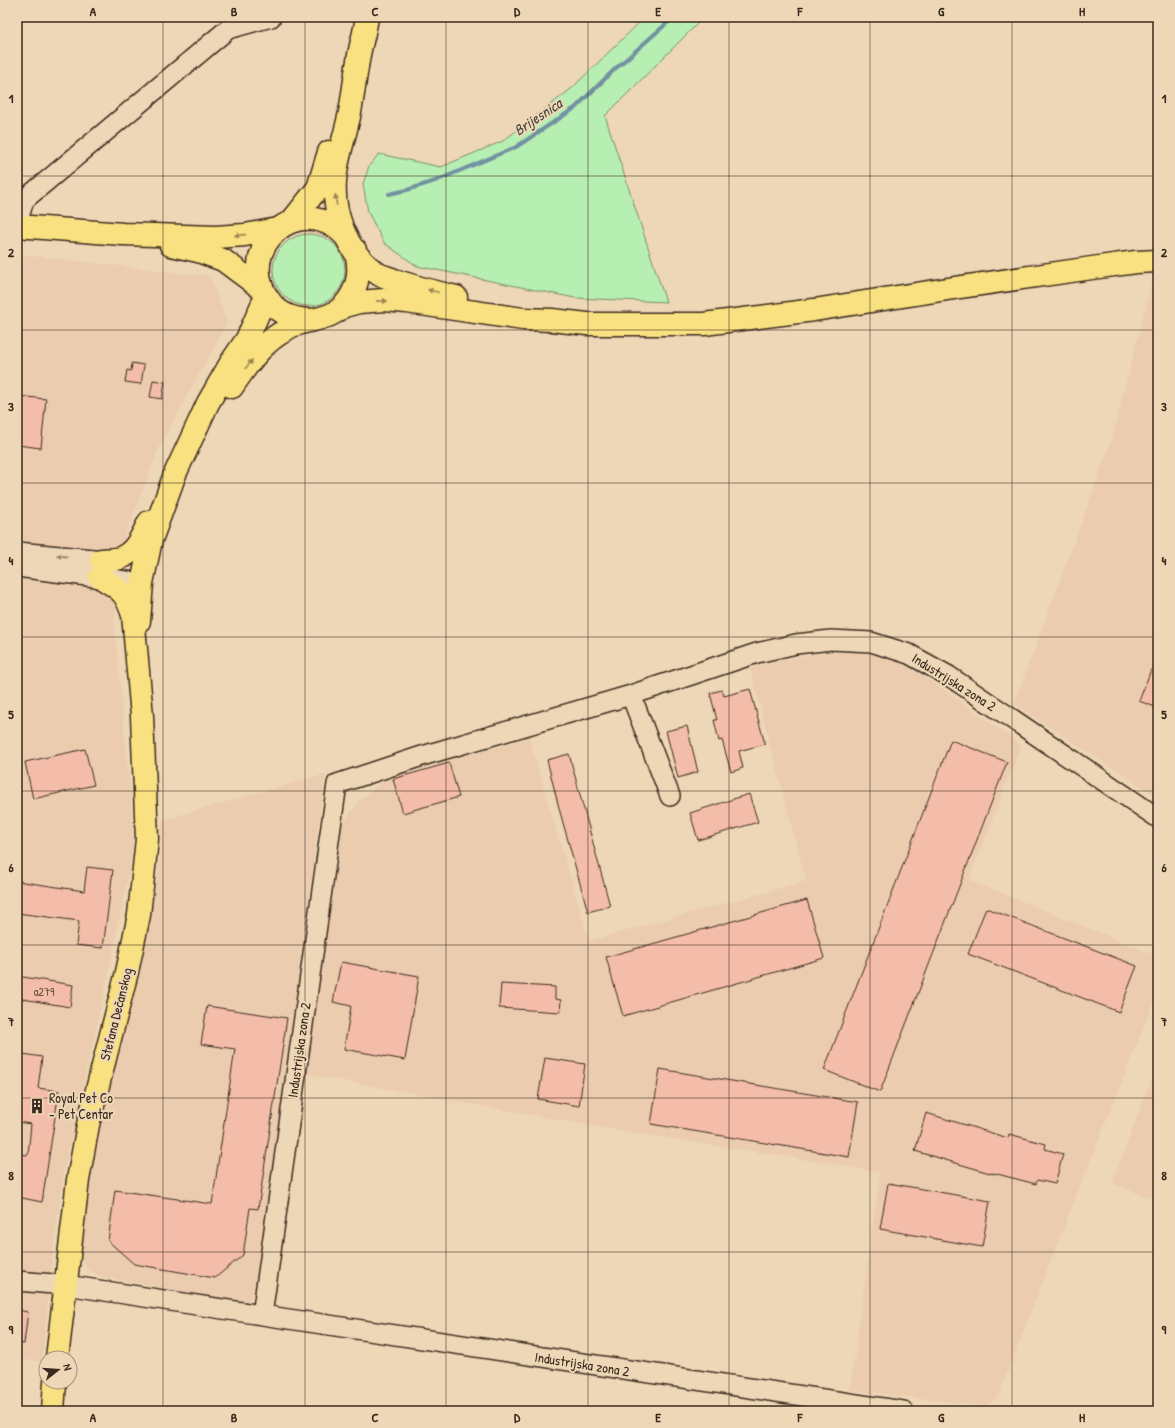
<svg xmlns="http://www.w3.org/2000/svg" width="1175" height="1428" font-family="'Patrick Hand',sans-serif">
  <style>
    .built { fill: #ebccaf }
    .green { fill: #b7efb3; stroke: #798c68 }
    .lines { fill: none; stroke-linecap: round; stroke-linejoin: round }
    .stream { stroke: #7392a1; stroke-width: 4 }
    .building { fill: #f4bda9; stroke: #3b2a1e }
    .minor-casing { stroke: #3b2a1e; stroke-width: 22 }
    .major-casing { stroke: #3b2a1e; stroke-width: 25 }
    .minor { stroke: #edd7b6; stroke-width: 19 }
    .major { stroke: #f9e181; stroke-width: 22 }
    .oneway { fill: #9a8650 }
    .oneway2 { fill: #94806a }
    .grid { fill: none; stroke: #3b2a1e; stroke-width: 1; stroke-opacity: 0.55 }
    .labels { text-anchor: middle; stroke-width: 4; stroke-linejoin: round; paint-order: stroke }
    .number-label { font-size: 12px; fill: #694f41 }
    .street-label { font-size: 14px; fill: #3b2a1e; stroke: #edd7b6 }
    .poi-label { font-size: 14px; fill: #3b2a1e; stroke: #edd7b6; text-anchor: start }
    .water-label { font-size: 15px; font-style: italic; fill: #49443f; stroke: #edd7b6 }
    .neatline { fill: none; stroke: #3b2a1e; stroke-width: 1.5 }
    .grid-label { font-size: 13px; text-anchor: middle; font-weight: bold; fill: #3b2a1e }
  </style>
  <rect width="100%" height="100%" fill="#edd7b6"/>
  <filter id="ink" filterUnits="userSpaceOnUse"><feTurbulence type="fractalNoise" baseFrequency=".025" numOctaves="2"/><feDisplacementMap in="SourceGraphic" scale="8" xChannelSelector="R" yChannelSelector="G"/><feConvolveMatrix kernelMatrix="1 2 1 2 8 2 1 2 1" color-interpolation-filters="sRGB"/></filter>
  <g filter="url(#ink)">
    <!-- built -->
    <path class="built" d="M24 255 210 276 227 323 160 445 124 539 114 622 131 800 133 851 108 975 64 1171 53 1252 42 1361 17 1360V297Z
      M1153 278H1158V797L1014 704 1111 442Z
      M850 651 886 657 916 670 1021 745 969 880 1158 956V991L1071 1209 999 1394 992 1402 985 1406 850 1390 880 1173 857 1168 621 1131 305 1074 336 835 358 802 388 777 529 738 589 941 806 881 750 668 797 657 823 653Z
      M325 774 257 1289 248 1300 241 1304 213 1301 157 1287 103 1277 88 1270 82 1259 87 1205 98 1140 111 1080 136 988 150 925 161 849 162 820Z
      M1158 1062V1201L1112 1183Z"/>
    <!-- green -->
    <path class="green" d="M645 17H704L605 116 666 302 575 298 417 266 384 243 368 212 363 184 369 166 379 154 441 167 503 141 571 89Z
      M273 270a36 36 0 1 1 72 0a36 36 0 1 1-72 0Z"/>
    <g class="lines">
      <!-- stream -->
      <path class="stream" d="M389 194 407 190 438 180 516 147 575 108 615 69 674 17"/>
    </g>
    <!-- building -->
    <path class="building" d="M132 363 144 365 141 384 125 382 127 370 131 371Z
      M153 380 165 382 162 399 150 397Z
      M18 396 46 399 41 448 17 445Z
      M1157 654H1158V708L1139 701Z
      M750 689 765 744 739 751 743 768 731 772 722 740 719 741 714 720H717L710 693 722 690 724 696Z
      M687 726 698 772 678 778 666 731Z
      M951 740 1007 762 880 1092 824 1070Z
      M85 749 94 785 33 799 25 762Z
      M569 754 610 906 588 912 560 812 547 760Z
      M449 763 459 797 403 813 393 779Z
      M749 794 758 822 698 840 690 813Z
      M87 867 113 870 103 948 76 945 79 921 17 913V881L84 891Z
      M807 900 824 958 623 1016 606 957Z
      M986 908 1137 966 1119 1012 968 954Z
      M341 962 419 976 405 1060 344 1049 351 1006 333 1002Z
      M17 976 73 985 70 1007 17 998Z
      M501 984 555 987V999L561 1000 560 1012 499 1008Z
      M207 1006 287 1018 258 1209 250 1208 243 1255 215 1278 134 1264 108 1241 115 1190 212 1204 235 1049 201 1044Z
      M17 1053 42 1057 38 1088 59 1091 42 1202 17 1197V1154L28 1155 31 1124 17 1122Z
      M545 1058 585 1064 579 1106 538 1099Z
      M660 1069 858 1102 849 1157 651 1124Z
      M926 1113 1008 1138 1009 1134 1046 1144 1045 1149 1063 1154 1055 1184 1037 1180 1036 1184 993 1173V1174L915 1151Z
      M888 1183 990 1201 982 1247 880 1229Z
      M17 1310 28 1312 24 1344 17 1343Z"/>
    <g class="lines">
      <defs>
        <path id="minor" d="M17 224 24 200 228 29 271 17
          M17 552 115 561
          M17 567 142 583
          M631 695 670 796
          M17 1281 66 1285 262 1315 903 1411
          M262 1315 337 784 422 756 631 695 757 653 796 644 831 640 871 642 909 654 949 676 1158 818"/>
        <path id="major" d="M367 17C365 32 360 46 358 61 355 78 353 96 350 112 346 132 339 152 336 172 330 209 346 255 380 275 385 277 390 278 394 280 414 287 435 292 456 297
          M291 222 318 188 329 152
          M17 226 123 234 215 237 245 235 278 229
          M171 245 198 251 223 260 262 289
          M344 306 359 302 384 300 407 302 523 319 552 320 587 324H704L814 310 954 288 1092 268 1136 262 1158 261
          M313 320C297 320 282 316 272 304 233 258 287 196 335 227 340 230 343 234 347 238
          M232 387C245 368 259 347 279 334 283 332 287 328 292 326 304 321 318 320 330 315 349 307 360 285 358 265 358 260 356 255 355 250
          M101 560C107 559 114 560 120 558 135 553 142 536 149 522
          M139 621 142 583 151 540 175 474 208 403 232 361 247 339 266 296
          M57 1358 78 1180 88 1125 127 972 139 915 147 839 142 716 133 615C125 591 121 590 100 577
          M53 1411 55 1382"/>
      </defs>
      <!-- minor casing -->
      <use href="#minor" class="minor-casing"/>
      <!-- major casing -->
      <use href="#major" class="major-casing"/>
      <!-- minor -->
      <use href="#minor" class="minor"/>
      <!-- major -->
      <use href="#major" class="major"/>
    </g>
    <!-- one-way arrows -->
    <defs><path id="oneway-solid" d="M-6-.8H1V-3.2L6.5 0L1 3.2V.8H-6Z"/></defs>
    <g class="oneway">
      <use href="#oneway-solid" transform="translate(336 200) rotate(-97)"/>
      <use href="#oneway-solid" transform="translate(240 235) rotate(176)"/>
      <use href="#oneway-solid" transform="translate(433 291) rotate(-166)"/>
      <use href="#oneway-solid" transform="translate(382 301) rotate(1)"/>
      <use href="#oneway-solid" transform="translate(249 364) rotate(-51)"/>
    </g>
    <use class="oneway2" href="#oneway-solid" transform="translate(62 556) rotate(-174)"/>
  </g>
  <!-- grid -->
  <path class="grid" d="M163 17V1411M305 17V1411M446 17V1411M588 17V1411M729 17V1411M870 17V1411M1012 17V1411M17 176H1158M17 330H1158M17 483H1158M17 637H1158M17 791H1158M17 945H1158M17 1098H1158M17 1252H1158"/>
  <!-- icons -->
  <defs>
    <symbol id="building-bare" viewBox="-9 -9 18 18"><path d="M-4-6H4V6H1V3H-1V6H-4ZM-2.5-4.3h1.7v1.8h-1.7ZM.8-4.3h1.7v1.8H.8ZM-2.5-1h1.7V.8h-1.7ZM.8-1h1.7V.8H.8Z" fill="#3b2a1e" stroke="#edd7b6" stroke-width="2.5" paint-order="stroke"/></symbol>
  </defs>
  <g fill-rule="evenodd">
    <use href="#building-bare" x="26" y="1095" width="22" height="22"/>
  </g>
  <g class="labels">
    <!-- number labels -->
    <g class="number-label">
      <text x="44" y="996">a279</text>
    </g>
    <!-- street labels -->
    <g class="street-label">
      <text transform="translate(954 682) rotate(32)" y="5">Industrijska zona 2</text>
      <text transform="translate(116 1014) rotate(-76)" y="5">Stefana Dečanskog</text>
      <text transform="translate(299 1050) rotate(-82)" y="5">Industrijska zona 2</text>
      <text transform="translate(582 1364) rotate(9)" y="5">Industrijska zona 2</text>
    </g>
    <!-- poi labels -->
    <g class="poi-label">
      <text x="49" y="1103">Royal Pet Co<tspan x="49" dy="16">- Pet Centar</tspan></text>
    </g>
    <!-- water labels -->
    <g class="water-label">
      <text transform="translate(538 117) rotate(-34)" y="5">Brijesnica</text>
    </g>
  </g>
  <!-- margin -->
  <rect width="1175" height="1428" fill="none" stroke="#edd7b6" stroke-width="44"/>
  <!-- north arrow -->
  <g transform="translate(58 1370) rotate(73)"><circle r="19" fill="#edd7b6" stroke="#a69279"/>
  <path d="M0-3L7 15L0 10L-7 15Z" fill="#3b2a1e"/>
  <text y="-6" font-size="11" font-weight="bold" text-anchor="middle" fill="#3b2a1e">N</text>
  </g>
  <rect x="22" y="22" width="1131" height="1384" class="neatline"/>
  <g class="grid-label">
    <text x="93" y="16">A</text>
    <text x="234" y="16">B</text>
    <text x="375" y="16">C</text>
    <text x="517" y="16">D</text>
    <text x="658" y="16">E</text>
    <text x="800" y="16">F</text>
    <text x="941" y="16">G</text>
    <text x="1082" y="16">H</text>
    <text x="11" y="103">1</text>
    <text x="1164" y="103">1</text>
    <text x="11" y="257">2</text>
    <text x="1164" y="257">2</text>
    <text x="11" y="411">3</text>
    <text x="1164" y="411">3</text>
    <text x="11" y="565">4</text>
    <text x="1164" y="565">4</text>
    <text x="11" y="719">5</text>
    <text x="1164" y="719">5</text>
    <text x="11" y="872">6</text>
    <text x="1164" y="872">6</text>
    <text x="11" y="1026">7</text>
    <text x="1164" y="1026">7</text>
    <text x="11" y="1180">8</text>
    <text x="1164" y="1180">8</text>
    <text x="11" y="1334">9</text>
    <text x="1164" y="1334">9</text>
    <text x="93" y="1422">A</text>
    <text x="234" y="1422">B</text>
    <text x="375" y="1422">C</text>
    <text x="517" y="1422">D</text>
    <text x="658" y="1422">E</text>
    <text x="800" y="1422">F</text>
    <text x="941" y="1422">G</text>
    <text x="1082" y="1422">H</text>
  </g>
</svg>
